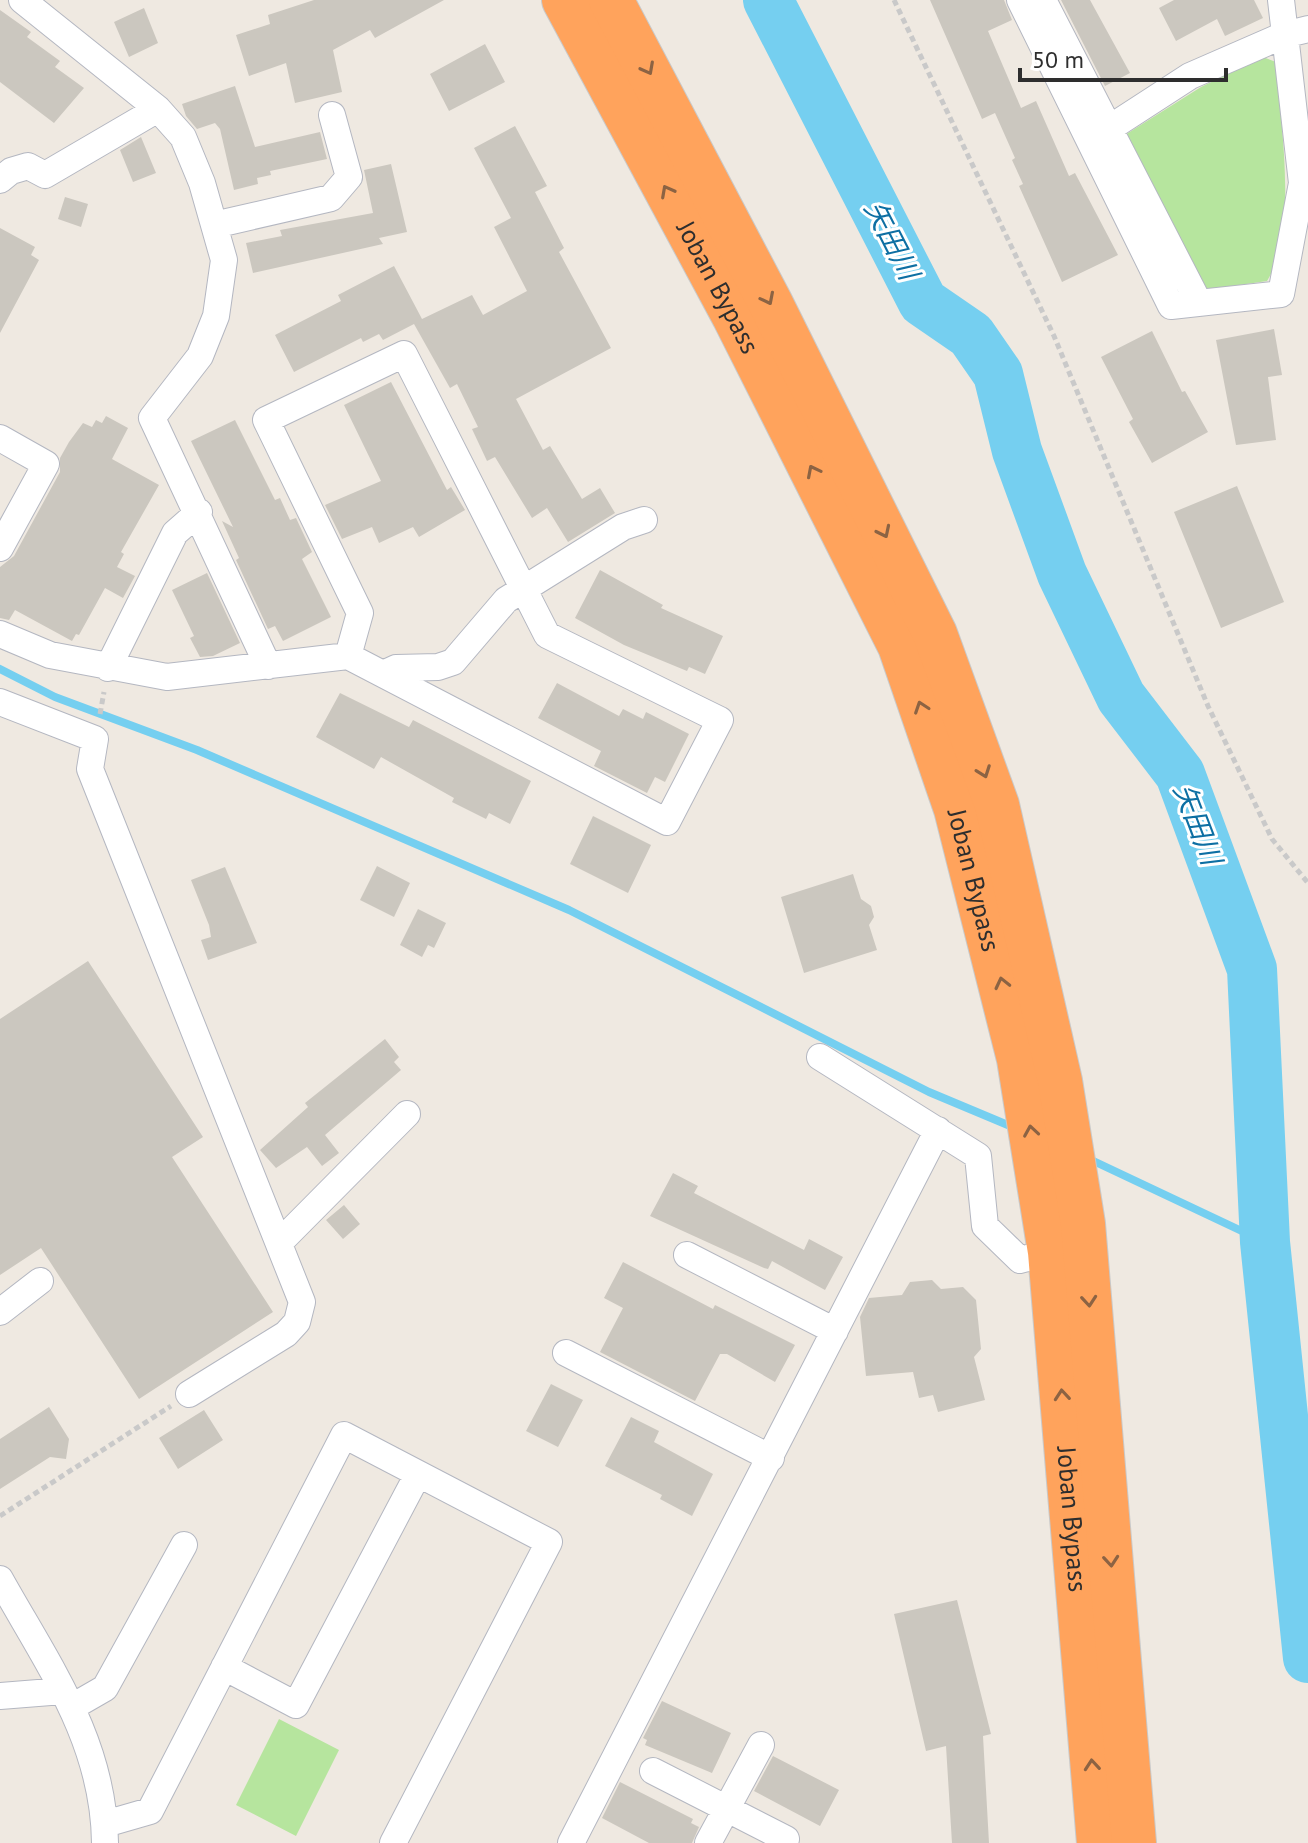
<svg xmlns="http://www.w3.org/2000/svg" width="1308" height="1843" font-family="'PT Sans','Noto Sans JP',sans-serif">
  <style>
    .green { fill: #b6e59e }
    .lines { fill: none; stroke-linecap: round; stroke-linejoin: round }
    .stream { stroke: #75cff0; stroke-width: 8 }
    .river { stroke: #75cff0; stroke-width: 50 }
    .building { fill: #cbc7bf }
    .street-casing { stroke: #b4b7c1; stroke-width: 28 }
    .highway-casing { stroke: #c9c9c9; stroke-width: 46 }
    .path { stroke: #c9c9c9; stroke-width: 5; stroke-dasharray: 6 4; stroke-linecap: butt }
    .street { stroke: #fff; stroke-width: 26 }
    .highway { stroke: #ffa35c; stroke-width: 44 }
    .oneway { stroke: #8c6343 }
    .labels { text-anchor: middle; stroke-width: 6; stroke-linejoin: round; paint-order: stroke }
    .street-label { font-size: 26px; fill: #2e2e2e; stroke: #fff }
    .water-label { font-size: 28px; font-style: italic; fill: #0d6fa3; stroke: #fff }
  </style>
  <rect width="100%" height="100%" fill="#efe9e1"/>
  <!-- green -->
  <path class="green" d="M1263 57 1276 62C1280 120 1299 231 1267 281L1184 293 1170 285 1109 145 1201 87Z
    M279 1719 339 1750 296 1836 236 1805Z"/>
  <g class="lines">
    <!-- stream -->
    <path class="stream" d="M0 669 55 697 197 750 569 910 929 1092 1015 1128
      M1087 1158 1265 1242"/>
    <!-- river -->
    <path class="river" d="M768 0 923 302 971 335 998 374 1017 451 1062 574 1121 697 1180 774 1252 969 1265 1242 1308 1658"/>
  </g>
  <!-- building -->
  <path class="building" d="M314 0H444L375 38 370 30 333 50 342 92 295 103 286 63 249 76 236 35 270 24 268 15Z
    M930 0H1004L1012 20 988 31 1021 108 1036 101 1069 176 1075 173 1118 255 1062 282 1019 186 1023 184 1012 160 1015 158 995 113 982 119Z
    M1061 0H1090L1130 73 1105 86Z
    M1174 0H1254L1263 18 1225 36 1217 19 1176 41 1159 8Z
    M144 8 158 43 129 57 114 22Z
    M0 10 31 32 27 37 60 61 55 67 84 88 54 123 0 82Z
    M485 44 505 82 449 111 430 74Z
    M235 86 255 147 320 132 327 159 270 171 271 175 257 178 258 184 234 190 220 129 215 123 197 129 186 116 182 104Z
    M515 126 547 186 535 192 564 248 559 252 611 348 516 399 543 450 550 446 582 499 600 488 615 513 568 542 547 508 532 518 495 457 487 461 472 429 478 427 457 384 450 388 414 324 383 340 379 334 363 342 361 338 294 372 275 335 341 301 338 295 394 266 422 319 472 295 483 315 527 291 494 227 511 218 474 148Z
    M141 137 156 173 133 182 120 150Z
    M391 164 407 232 379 238 383 244 253 273 246 243 282 236 280 230 373 213 364 170Z
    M65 197 88 204 81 227 58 219Z
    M0 228 35 247 31 255 39 260 0 333Z
    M1274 329 1282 375 1268 377 1276 440 1236 445 1216 340Z
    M1152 331 1182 392 1185 391 1208 432 1152 463 1129 422 1133 419 1101 357Z
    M391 382 447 490 451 487 465 510 419 537 413 527 379 543 372 527 342 539 325 505 381 481 344 405Z
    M106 416 128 428 112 459 159 485 121 552 124 554 117 567 135 576 123 598 105 588 79 635 76 634 72 641 15 610 9 620 0 618V567L14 556 60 472V458L69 442 83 423 92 427 96 420 102 423Z
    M235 420 275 500 280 498 290 520 296 518 312 552 302 559 331 617 283 641 275 626 268 629 236 560 239 558 222 521 233 527 191 441Z
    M1237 486 1284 602 1221 628 1174 512Z
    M600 570 663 605 661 608 723 636 705 674 689 667 687 671 624 645 575 618Z
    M207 573 240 643 213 656 200 657 190 638 194 636 172 590Z
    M557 683 619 716 623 709 643 719 646 712 689 734 665 782 655 777 647 793 594 766 601 751 538 718Z
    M340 693 409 727 413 720 531 781 510 824 489 813 486 819 452 802 454 798 381 757 374 769 316 737Z
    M593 816 651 845 628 893 570 864Z
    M377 866 410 883 394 917 360 900Z
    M225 867 257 943 208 960 201 940 211 937 209 925 191 880Z
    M853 874 861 899 871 906 874 917 869 925 877 950 804 973 781 897Z
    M418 909 446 923 434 948 428 945 422 957 400 945Z
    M88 961 203 1137 172 1157 273 1312 139 1399 41 1248 0 1275V1019Z
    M385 1039 399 1057 394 1062 401 1070 325 1135 339 1153 322 1166 307 1147 276 1168 260 1150 308 1107 305 1103Z
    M673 1173 698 1186 694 1193 804 1250 809 1239 843 1257 825 1290 772 1261 768 1269 764 1268 650 1216Z
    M344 1205 360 1224 343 1239 326 1220Z
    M623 1262 713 1309 715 1305 795 1345 775 1382 727 1354H720L695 1401 600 1352 623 1308 604 1298Z
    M932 1280 941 1289 963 1287 976 1300 981 1349 974 1357 985 1400 938 1412 933 1395 919 1398 913 1372 866 1376 860 1317 869 1298 902 1295 910 1282Z
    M551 1384 583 1400 558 1447 526 1431Z
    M49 1407 69 1439 66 1459 50 1457 0 1489V1439Z
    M204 1410 223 1440 178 1469 159 1438Z
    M631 1417 659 1431 654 1442 713 1474 692 1516 660 1499 662 1495 605 1466Z
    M957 1600 991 1734 983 1736 989 1843H952L946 1746 926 1751 894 1614Z
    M662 1701 731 1733 712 1773 645 1745 647 1740 643 1738Z
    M773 1756 839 1790 820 1826 754 1791Z
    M620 1782 693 1819 691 1823 699 1827 692 1843H649L602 1818Z"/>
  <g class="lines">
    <defs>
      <path id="street" d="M22 0 158 109 183 137 202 183 224 260 216 316 200 356 152 418 268 666
        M1020 0 1171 306 1281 294 1302 183 1281 0
        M1043 0 1199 303
        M1096 137 1190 76 1284 35 1308 29
        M0 180 11 171 28 166 45 175 158 109
        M214 225 331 198 349 177 332 115
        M0 438 46 464 0 548
        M0 634 50 655 167 677 348 656 667 822 720 720 547 635 404 354 266 420 360 613 348 656
        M108 668 175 533 199 512
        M383 674 396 668 438 667 453 662 506 600 623 527 644 520
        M0 702 95 739 90 769 302 1302 297 1322 286 1334 189 1394
        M820 1057 978 1156 985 1226 1020 1260 1050 1252
        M279 1243 407 1114
        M687 1255 835 1331
        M0 1312 40 1281
        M566 1353 771 1458
        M0 1579C48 1665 104 1741 105 1843
        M224 1667 296 1705 418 1474
        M0 1696 63 1691
        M72 1707 105 1688 184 1545
        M653 1771 786 1839
        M105 1824 150 1811 344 1435 549 1542 393 1843
        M571 1843 938 1130
        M708 1843 761 1745"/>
      <g id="highway">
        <path id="s1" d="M564 0 734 316 900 646 956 809 1019 1059 1050 1252 1099 1843"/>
        <path d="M611 0 771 304 935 634 997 805 1060 1081 1083 1224 1134 1843"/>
      </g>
    </defs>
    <!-- street casing -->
    <use href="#street" class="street-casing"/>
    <!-- highway casing -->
    <use href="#highway" class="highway-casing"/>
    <!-- path -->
    <path class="path" d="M894 0 1054 336 1208 706 1272 839 1308 883
      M100 714 104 692
      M0 1516 171 1406"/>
    <!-- street -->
    <use href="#street" class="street"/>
    <!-- highway -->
    <use href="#highway" class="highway"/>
  </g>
  <!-- one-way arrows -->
  <defs><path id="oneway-chevron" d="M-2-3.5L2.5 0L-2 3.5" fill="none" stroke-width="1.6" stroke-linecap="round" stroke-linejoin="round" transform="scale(2)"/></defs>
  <g class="oneway">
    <use href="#oneway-chevron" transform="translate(648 69) rotate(62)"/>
    <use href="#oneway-chevron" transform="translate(667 191) rotate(-118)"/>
    <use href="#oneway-chevron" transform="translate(768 299) rotate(63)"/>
    <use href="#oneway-chevron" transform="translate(813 471) rotate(-117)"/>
    <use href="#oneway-chevron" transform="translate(884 532) rotate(64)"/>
    <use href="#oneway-chevron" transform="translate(921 707) rotate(-109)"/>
    <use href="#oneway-chevron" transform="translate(984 772) rotate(70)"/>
    <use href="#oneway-chevron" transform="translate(1002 983) rotate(-103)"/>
    <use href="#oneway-chevron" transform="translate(1031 1131) rotate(-99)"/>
    <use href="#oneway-chevron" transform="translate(1089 1301) rotate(85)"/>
    <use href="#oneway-chevron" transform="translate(1062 1395) rotate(-95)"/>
    <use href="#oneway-chevron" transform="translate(1111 1561) rotate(85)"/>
    <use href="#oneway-chevron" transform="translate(1092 1765) rotate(-95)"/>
  </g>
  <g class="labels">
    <!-- street labels -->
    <g class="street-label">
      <text dy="9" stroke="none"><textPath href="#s1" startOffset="326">Joban Bypass</textPath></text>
      <text dy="9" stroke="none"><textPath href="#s1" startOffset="974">Joban Bypass</textPath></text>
      <text dy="9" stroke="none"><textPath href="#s1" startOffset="1622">Joban Bypass</textPath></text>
    </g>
    <!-- water labels -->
    <g class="water-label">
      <text transform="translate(892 240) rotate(63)" y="10">矢田川</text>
      <text transform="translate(1198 824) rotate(69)" y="10">矢田川</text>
    </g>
  </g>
  <!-- scale -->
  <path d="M1020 68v12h206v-12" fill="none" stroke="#2e2e2e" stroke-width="4"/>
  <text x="1032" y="68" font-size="24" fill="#2e2e2e" stroke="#ffffff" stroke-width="6" paint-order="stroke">50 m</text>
</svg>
